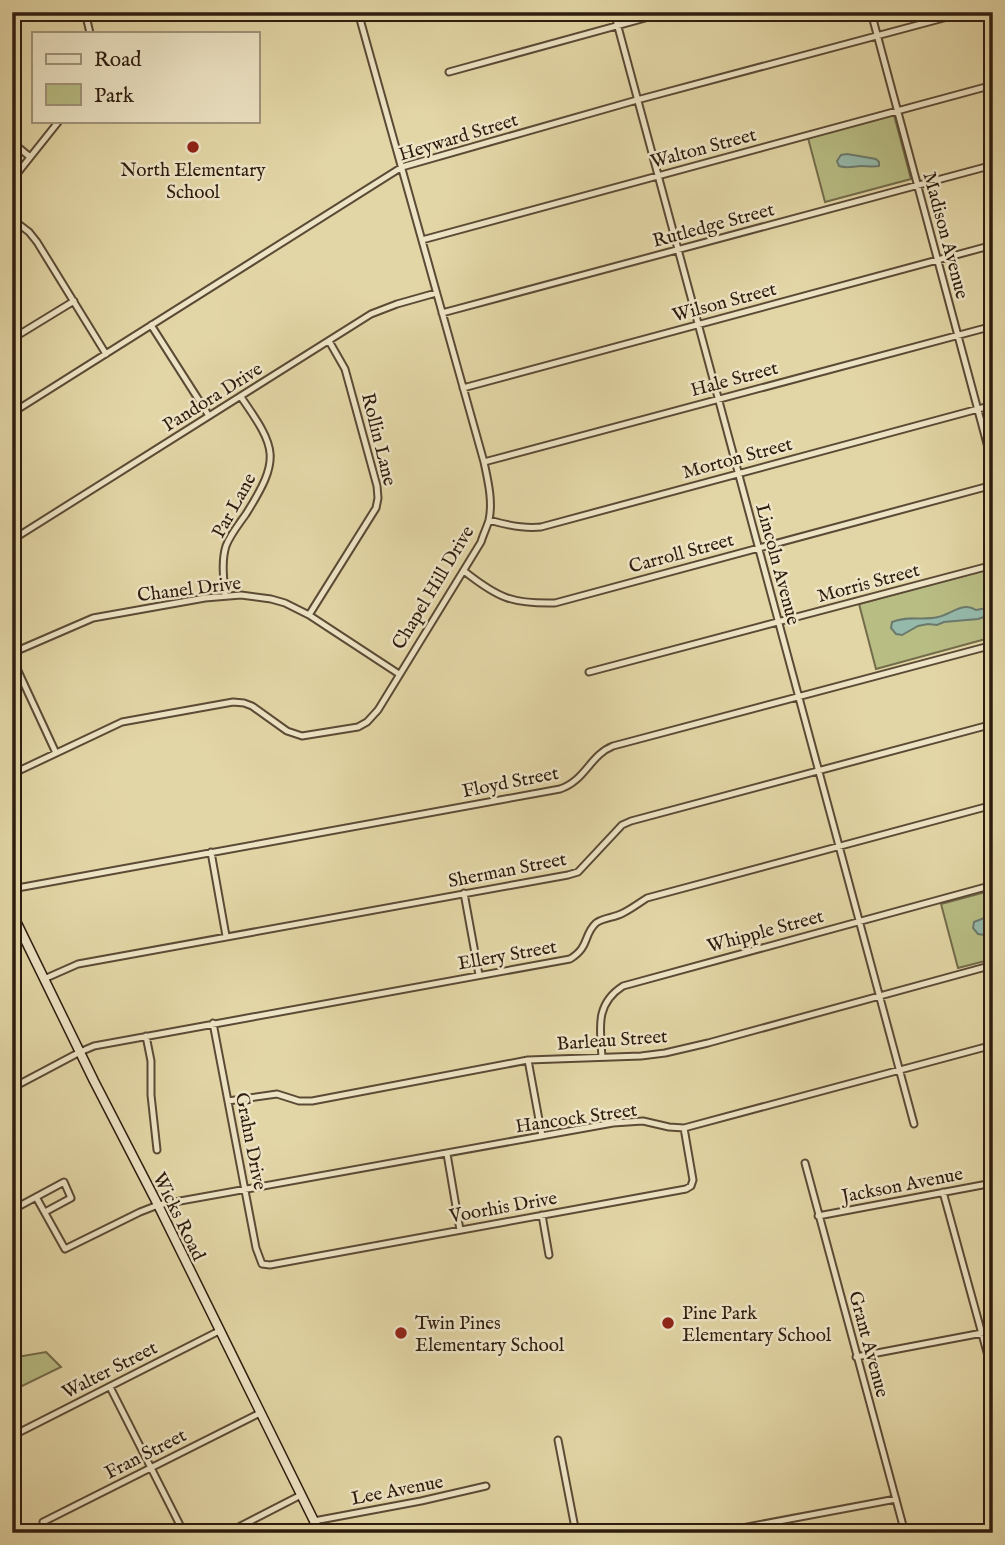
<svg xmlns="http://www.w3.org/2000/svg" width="1005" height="1545" font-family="'IM FELL English',serif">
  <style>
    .green { fill: #b8bd84; stroke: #736c4a; stroke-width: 2 }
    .water { fill: #95b9ab; stroke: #6c7a6d; stroke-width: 2 }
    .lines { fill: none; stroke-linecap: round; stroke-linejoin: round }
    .street-casing { stroke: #5b4a35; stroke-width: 9 }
    .secondary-casing { stroke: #2e1c0f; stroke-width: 11 }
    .street { stroke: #ede4c5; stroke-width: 5 }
    .secondary { stroke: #ede4c5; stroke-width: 8 }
    .poi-dot { fill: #8f2418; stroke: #ede4c5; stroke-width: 2.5 }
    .labels { text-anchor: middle; stroke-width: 5; stroke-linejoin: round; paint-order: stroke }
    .street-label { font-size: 19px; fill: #2e1c0f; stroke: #ede4c5 }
    .poi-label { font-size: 19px; fill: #2e1c0f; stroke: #ede4c5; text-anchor: start }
  </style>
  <rect width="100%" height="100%" fill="#e3d6a6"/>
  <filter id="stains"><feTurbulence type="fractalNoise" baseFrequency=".00286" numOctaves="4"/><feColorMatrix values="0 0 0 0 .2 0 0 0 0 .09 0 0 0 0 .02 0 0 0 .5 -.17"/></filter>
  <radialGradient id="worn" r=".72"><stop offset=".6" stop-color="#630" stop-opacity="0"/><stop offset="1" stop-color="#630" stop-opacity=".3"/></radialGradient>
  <!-- green -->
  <path class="green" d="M894 115 911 179 825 202 808 138Z
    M993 568V637L876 669 859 604Z
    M993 890V959L958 968 941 904Z
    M46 1352 61 1367 12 1391V1356L17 1357Z"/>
  <!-- water -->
  <path class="water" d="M847 154 876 159 879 162V166C872 167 868 166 862 166 853 166 848 169 839 166L837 161 841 155Z
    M993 604V614L978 619 944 622 937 625 928 624 918 626 902 635 896 634 891 628 892 622C908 615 921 621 938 617 952 614 963 601 976 610L987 608Z
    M984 918H993V930L984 935 978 934 973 928 974 922Z"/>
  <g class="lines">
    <defs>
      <path id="street" d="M85 12 90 33
        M614 12 914 1124
        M871 12 993 466
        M360 17 377 12
        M12 22C17 33 17 43 12 54
        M449 72 667 12
        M12 142 30 157
        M12 180 59 121
        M12 219 29 232 37 242 106 354
        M422 240 993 85
        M442 313 993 165
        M151 325 209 416
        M12 336 20 334 74 301
        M463 388 993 245
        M12 413 402 167 637 100 966 12
        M484 462 993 326
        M489 520C506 525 523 529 541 527L993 405
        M12 540 371 314 397 304 436 293
        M464 571C498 598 512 604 555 603L993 485
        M225 595C224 580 221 562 226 546 230 535 239 524 246 514 281 458 277 449 241 397
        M309 615 376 508 378 498 377 486 345 369 329 341
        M12 653 93 618 205 598 241 595 271 599 285 603 309 615 399 674
        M12 658 56 753
        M589 672 993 565
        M12 774 122 722 233 702 244 703 252 706 287 731 302 736 358 727 367 722 378 710 481 542C483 535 487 527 489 520 493 501 488 481 484 462L358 12
        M211 852 226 936
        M12 889 560 789C585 781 590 755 613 746L993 645
        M464 893 479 975
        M44 979 78 964 568 875 578 872 622 825 631 821 993 724
        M213 1023 256 1248 262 1264 270 1265 686 1189 691 1186 693 1180 684 1128
        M146 1036 151 1061V1095L157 1150
        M602 1057C600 1028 595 1004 623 986L993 885
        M528 1060 542 1136
        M12 1088 80 1052 94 1046 570 959C590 947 583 935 596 923 604 917 614 918 623 913 631 909 639 903 647 898L993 805
        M228 1101 277 1094 299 1101H312L528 1060 641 1056 665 1053 708 1043 993 965
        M447 1154 460 1230
        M805 1163 905 1533
        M943 1192 993 1374
        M36 1197 65 1249 140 1212 158 1205 613 1123 643 1121 669 1127 684 1128 993 1045
        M12 1210 64 1182 71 1198 45 1212
        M542 1215 549 1255
        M818 1216 993 1183
        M856 1357 993 1331
        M110 1387 184 1533
        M12 1436 219 1331
        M558 1440 576 1533
        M314 1521 421 1501 486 1486
        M43 1522 260 1413
        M227 1533 301 1495
        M715 1533 896 1499"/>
      <path id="secondary" d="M12 913 94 1081 158 1205 320 1533"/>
    </defs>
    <!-- street casing -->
    <use href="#street" class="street-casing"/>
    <!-- secondary casing -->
    <use href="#secondary" class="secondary-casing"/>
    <!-- street -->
    <use href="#street" class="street"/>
    <!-- secondary -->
    <use href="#secondary" class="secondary"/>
  </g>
  <!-- markers -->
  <g class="poi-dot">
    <circle cx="193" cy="147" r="7"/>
    <circle cx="668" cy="1323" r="7"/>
    <circle cx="401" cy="1333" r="7"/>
  </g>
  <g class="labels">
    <!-- street labels -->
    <g class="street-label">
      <text transform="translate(458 136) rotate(-17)" y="7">Heyward Street</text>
      <text transform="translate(703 147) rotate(-15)" y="7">Walton Street</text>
      <text transform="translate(713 224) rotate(-15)" y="7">Rutledge Street</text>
      <text transform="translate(947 235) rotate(75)" y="7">Madison Avenue</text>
      <text transform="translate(724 301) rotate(-15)" y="7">Wilson Street</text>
      <text transform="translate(734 378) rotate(-15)" y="7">Hale Street</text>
      <text transform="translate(212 396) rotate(-32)" y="7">Pandora Drive</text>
      <text transform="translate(380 439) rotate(76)" y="7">Rollin Lane</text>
      <text transform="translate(737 457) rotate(-15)" y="7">Morton Street</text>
      <text transform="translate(233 505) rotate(-61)" y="7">Par Lane</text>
      <text transform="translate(681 552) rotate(-15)" y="7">Carroll Street</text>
      <text transform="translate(779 564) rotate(75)" y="7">Lincoln Avenue</text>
      <text transform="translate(868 582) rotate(-15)" y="7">Morris Street</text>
      <text transform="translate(432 587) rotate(-59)" y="7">Chapel Hill Drive</text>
      <text transform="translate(189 588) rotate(-7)" y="7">Chanel Drive</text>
      <text transform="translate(510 781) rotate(-11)" y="7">Floyd Street</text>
      <text transform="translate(507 869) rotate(-11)" y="7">Sherman Street</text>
      <text transform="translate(765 930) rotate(-15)" y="7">Whipple Street</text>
      <text transform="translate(507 954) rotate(-10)" y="7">Ellery Street</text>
      <text transform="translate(612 1039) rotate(-4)" y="7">Barleau Street</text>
      <text transform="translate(576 1117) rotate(-8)" y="7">Hancock Street</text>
      <text transform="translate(252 1141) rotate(79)" y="7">Grahn Drive</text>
      <text transform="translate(902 1184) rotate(-11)" y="7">Jackson Avenue</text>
      <text transform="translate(503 1206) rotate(-10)" y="7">Voorhis Drive</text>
      <text transform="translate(180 1216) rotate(64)" y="7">Wicks Road</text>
      <text transform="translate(870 1344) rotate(75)" y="7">Grant Avenue</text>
      <text transform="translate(109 1369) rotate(-27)" y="7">Walter Street</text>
      <text transform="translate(145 1453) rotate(-27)" y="7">Fran Street</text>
      <text transform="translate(397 1489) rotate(-11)" y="7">Lee Avenue</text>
    </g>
    <!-- poi labels -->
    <g class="poi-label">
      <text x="193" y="176" text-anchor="middle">North Elementary<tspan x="193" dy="22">School</tspan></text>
      <text x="682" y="1319">Pine Park<tspan x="682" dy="22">Elementary School</tspan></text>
      <text x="415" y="1329">Twin Pines<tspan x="415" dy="22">Elementary School</tspan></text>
    </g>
  </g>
  <!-- margin -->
  <rect width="1005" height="1545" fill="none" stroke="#e3d6a6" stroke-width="42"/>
  <rect x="14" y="14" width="977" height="1517" fill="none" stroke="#2e1c0f" stroke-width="3.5"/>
  <rect x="21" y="21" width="963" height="1503" fill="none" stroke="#2e1c0f" stroke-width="2"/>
  <!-- legend -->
  <rect x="32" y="32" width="228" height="91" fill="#ede4c5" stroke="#a1947c" stroke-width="2"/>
  <rect x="46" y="54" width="35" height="10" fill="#ede4c5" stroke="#a1947c" stroke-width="2"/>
  <text x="94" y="66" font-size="21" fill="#2e1c0f">Road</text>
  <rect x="46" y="84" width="35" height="21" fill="#b8bd84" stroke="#a1947c" stroke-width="2"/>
  <text x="94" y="102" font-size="21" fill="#2e1c0f">Park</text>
  <rect width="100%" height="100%" filter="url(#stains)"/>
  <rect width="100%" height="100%" fill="url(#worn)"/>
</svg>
